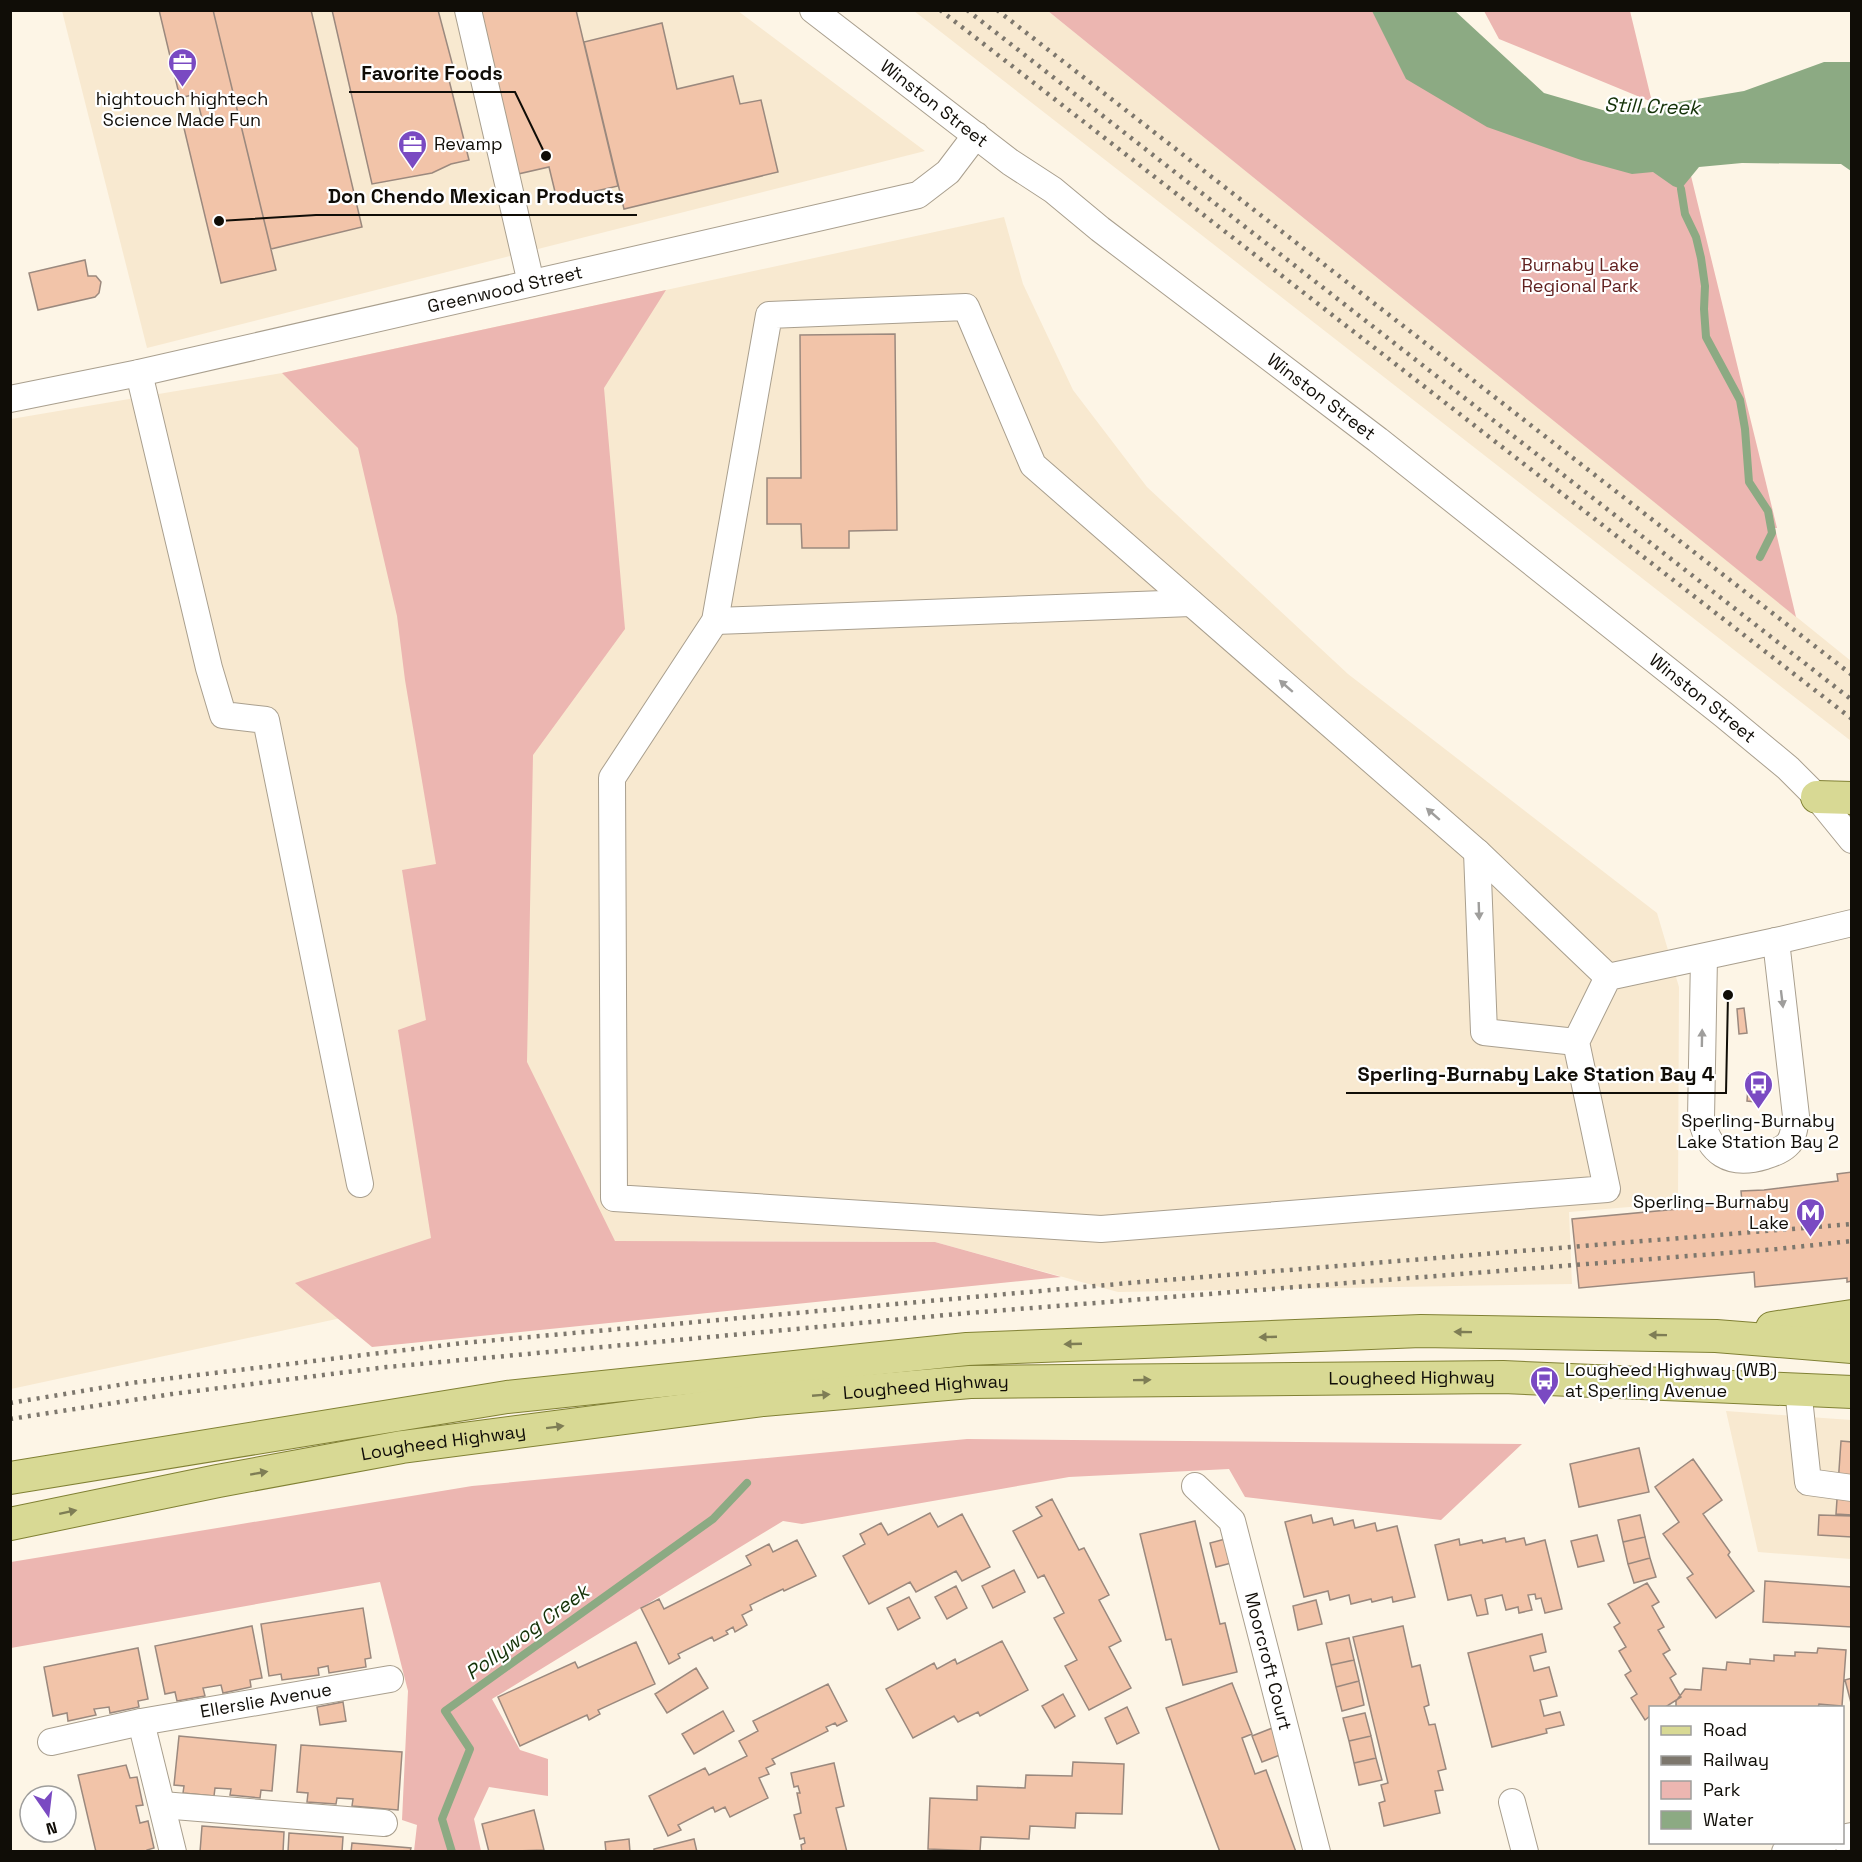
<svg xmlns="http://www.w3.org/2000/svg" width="1862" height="1862" font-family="'Space Grotesk',sans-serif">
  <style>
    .built { fill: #f8e9d0 }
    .green { fill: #ecb6b1 }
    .water { fill: #8caa83 }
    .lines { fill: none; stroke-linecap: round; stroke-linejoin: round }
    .stream { stroke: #8caa83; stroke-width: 8 }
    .building { fill: #f2c4a9; stroke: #9b897e; stroke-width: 1.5 }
    .minor-casing { stroke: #a99f8e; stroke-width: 28 }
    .major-casing { stroke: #818134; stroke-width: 34 }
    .minor { stroke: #fff; stroke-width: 26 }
    .major { stroke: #d8d994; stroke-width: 32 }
    .rail { stroke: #7d776d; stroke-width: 4.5; stroke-dasharray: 3 6; stroke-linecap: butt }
    .oneway { fill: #9f9e9c }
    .oneway2 { fill: #7e7d55 }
    .labels { text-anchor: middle; stroke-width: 4.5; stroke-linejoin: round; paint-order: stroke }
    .poi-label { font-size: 18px; fill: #100d07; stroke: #fff }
    .street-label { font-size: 18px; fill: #100d07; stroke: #fff }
    .park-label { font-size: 18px; fill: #61201f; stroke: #fff }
    .water-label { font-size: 20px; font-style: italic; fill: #143208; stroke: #fff }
    .leader { fill: none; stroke: #100d07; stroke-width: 2 }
    .callout-dot { fill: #100d07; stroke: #fff; stroke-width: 2 }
    .callout-label { font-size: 20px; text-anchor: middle; font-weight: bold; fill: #100d07; stroke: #fff; stroke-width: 4.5; stroke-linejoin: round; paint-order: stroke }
  </style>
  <rect width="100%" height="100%" fill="#fdf5e6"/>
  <!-- built -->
  <path class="built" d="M62 11H738L925 151 147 348Z
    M914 11H1048L1851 661V741Z
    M1004 217 1023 284 1073 390 1147 487 1348 674 1657 913 1679 987 1678 1203 1569 1212 1572 1284 1118 1292 935 1242 699 1241 11 1389V419L282 373Z
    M1726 1411 1851 1420V1559L1758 1552Z"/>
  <!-- green -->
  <path class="green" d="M1048 11H1400L1450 91 1691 176 1777 528H1775L1796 617Z
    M1484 11H1630L1652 102 1499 39Z
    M666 290 604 388 625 629 533 755 527 1062 615 1241 935 1242 1061 1277 372 1347 295 1283 431 1238 398 1030 426 1020 402 870 436 864 405 680 397 616 358 448 282 373Z
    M967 1439 1522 1444 1441 1520 1245 1497 1229 1469 1069 1477 802 1524 783 1521 492 1699 520 1750 548 1759V1796L489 1787 474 1819 481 1851H414L417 1825 402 1820 408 1691 380 1582 11 1648V1562L472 1486Z"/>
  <!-- water -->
  <path class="water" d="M1372 11H1455L1544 93 1613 113 1744 91 1824 62H1851V171L1841 164 1742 163 1699 167 1681 189 1673 186 1653 172 1632 174 1581 160 1487 127 1406 79Z"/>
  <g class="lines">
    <!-- stream -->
    <path class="stream" d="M1681 189 1685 214 1696 237 1701 258 1705 286 1704 309 1706 337 1740 400 1745 429 1749 482 1768 511 1772 533 1760 557
      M452 1852 442 1819 470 1749 445 1711 713 1519 747 1483"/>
  </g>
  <!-- building -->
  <path class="building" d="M159 10H213L276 270 221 283 183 124 202 119 196 94 180 98Z
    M213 10H311L362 227 271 249Z
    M332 10H438L455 74 448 76 469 160 451 164 432 173 372 184Z
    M479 10H576L618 186 557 200 549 167 518 174Z
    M662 23 677 89 733 76 740 104 761 100 778 172 624 209 584 42Z
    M85 260 88 276H96L101 282 99 293 95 297 38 310 29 273Z
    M895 334 897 530 849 531V548H802L801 524H767V478H801L800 335Z
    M1744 1008 1747 1033 1739 1034 1737 1009Z
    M1749 1074H1758L1756 1102 1747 1101Z
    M1852 1172V1281L1847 1282V1278L1755 1287 1754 1272 1579 1288 1572 1219 1742 1203 1741 1191 1764 1190 1838 1181 1837 1174Z
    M1841 1441 1852 1442V1515L1836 1514Z
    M1639 1448 1649 1492 1579 1507 1570 1464Z
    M1693 1459 1722 1500 1703 1514 1730 1552 1728 1555 1754 1591 1716 1618 1687 1578 1693 1574 1663 1534 1679 1522 1655 1487Z
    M1052 1499 1079 1550 1084 1548 1109 1595 1099 1600 1121 1641 1109 1647 1131 1688 1089 1710 1065 1666 1077 1660 1054 1618 1064 1613 1044 1575 1038 1578 1013 1531 1042 1516 1036 1507Z
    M930 1513 938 1527 962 1514 990 1567 962 1581 956 1571 916 1592 910 1582 869 1604 843 1556 865 1544 860 1534 881 1523 888 1535Z
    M1311 1515 1313 1523 1332 1518 1334 1525 1353 1520 1355 1528 1375 1523 1377 1531 1397 1526 1415 1597 1393 1602 1392 1597 1372 1602 1371 1599 1351 1604 1349 1595 1330 1600 1328 1591 1304 1597 1285 1522Z
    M1640 1515 1645 1537 1623 1542 1618 1520Z
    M1819 1515 1852 1516V1537L1818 1535Z
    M1195 1521 1220 1624 1225 1623 1237 1672 1183 1685 1171 1639 1166 1640 1140 1534Z
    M1597 1535 1604 1561 1578 1567 1571 1541Z
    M1233 1537 1239 1561 1216 1567 1210 1543Z
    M1645 1537 1650 1558 1628 1564 1623 1542Z
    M1505 1538 1506 1542 1524 1538 1526 1545 1545 1540 1562 1609 1545 1613 1541 1598 1536 1599 1535 1594 1528 1595 1532 1610 1519 1613 1518 1607 1506 1610 1502 1595 1485 1599 1488 1614 1477 1616 1471 1595 1448 1600 1435 1545 1459 1539 1460 1545 1482 1540 1483 1543Z
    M797 1540 816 1576 784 1591 783 1589 750 1605 752 1610 742 1615 747 1625 735 1632 733 1627 726 1631 728 1634 714 1641 712 1637 678 1654 680 1658 669 1664 641 1608 659 1599 664 1609 751 1565 746 1556 769 1544 773 1552Z
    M1650 1558 1656 1577 1634 1583 1628 1564Z
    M1014 1570 1025 1592 993 1608 982 1586Z
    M1765 1581 1852 1587V1627L1763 1622Z
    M1647 1583 1659 1602 1652 1606 1664 1627 1658 1630 1670 1650 1663 1654 1676 1674 1670 1678 1681 1697 1664 1708H1650V1716L1645 1720 1631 1698 1637 1694 1625 1675 1631 1671 1619 1651 1626 1647 1614 1627 1620 1623 1608 1604Z
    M956 1586 967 1608 947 1619 935 1597Z
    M909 1597 920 1618 898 1630 887 1608Z
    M1316 1600 1322 1624 1298 1630 1293 1606Z
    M363 1608 371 1658 365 1659 366 1667 329 1673 328 1666 318 1668 319 1675 282 1680 281 1674 269 1676 261 1624Z
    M252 1626 262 1678 250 1680 251 1687 223 1693 221 1685 203 1688 205 1696 177 1701 175 1692 165 1694 155 1646Z
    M1403 1626 1412 1667 1420 1665 1429 1705 1424 1707 1429 1725 1435 1724 1446 1769 1438 1771 1443 1790 1435 1791 1440 1813 1384 1826 1379 1803 1385 1801 1381 1785 1388 1783 1353 1637Z
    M1542 1634 1546 1652 1530 1656 1534 1671 1549 1667 1557 1696 1540 1700 1544 1716 1560 1712 1564 1725 1546 1729 1547 1733 1492 1747 1468 1653Z
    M1349 1638 1354 1660 1331 1665 1326 1643Z
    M1002 1641 1028 1690 980 1716 978 1712 958 1722 954 1716 913 1738 886 1689 934 1663 937 1669 955 1659 957 1664Z
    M636 1642 655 1684 598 1710 600 1714 589 1720 587 1715 520 1746 498 1697 575 1662 578 1668Z
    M138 1648 148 1699 138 1701 139 1707 110 1713 109 1707 94 1709 96 1715 68 1721 67 1713 53 1716 44 1667Z
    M1818 1648 1846 1650 1842 1706 1819 1704 1818 1708H1676V1701L1685 1689 1701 1690 1703 1668 1726 1670 1727 1662 1750 1664V1659L1774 1661V1655L1795 1656V1652L1817 1653Z
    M1354 1660 1359 1681 1336 1687 1331 1665Z
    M696 1668 708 1688 667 1713 655 1694Z
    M1852 1678V1703H1851L1845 1680Z
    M1359 1681 1364 1705 1342 1711 1336 1687Z
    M1232 1683 1252 1734 1242 1738 1255 1774 1266 1770 1296 1852H1220L1166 1708Z
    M828 1684 847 1721 837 1726 835 1723 826 1727 828 1731 772 1759 775 1764 766 1768 769 1774 759 1778 768 1798 730 1817 725 1807 715 1812 713 1807 678 1825 681 1830 668 1836 649 1796 705 1768 709 1775 747 1756 739 1741 758 1731 753 1721Z
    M1063 1694 1075 1716 1055 1728 1042 1706Z
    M343 1702 346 1721 320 1725 317 1707Z
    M1127 1707 1139 1733 1117 1744 1105 1718Z
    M723 1711 734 1731 694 1754 682 1734Z
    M1365 1713 1371 1736 1349 1741 1343 1718Z
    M1275 1727 1285 1753 1262 1762 1252 1736Z
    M179 1736 276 1745 272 1791 261 1790 260 1798 230 1795 231 1789 215 1788 214 1796 183 1793 184 1786 174 1785Z
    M1371 1736 1376 1758 1354 1763 1349 1741Z
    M301 1745 402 1752 398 1810 352 1806 353 1799 337 1798 336 1804 307 1802 308 1793 297 1792Z
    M1376 1758 1382 1780 1359 1785 1354 1763Z
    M1073 1762 1124 1764 1122 1814 1076 1813 1075 1828 1030 1826 1029 1839 981 1837 980 1851 928 1849 930 1798 977 1800V1786L1025 1788 1026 1775 1072 1776Z
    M834 1763 844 1806 836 1808 847 1852H802L801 1845 805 1843 804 1838 800 1839 794 1815 801 1813 797 1793H800L798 1786 794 1787 791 1773Z
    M126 1765 130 1778 137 1777 143 1805 136 1806 140 1823 148 1821 154 1848 147 1850V1852H96L78 1775Z
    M534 1810 544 1850 489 1852 482 1824Z
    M202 1826 284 1832 283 1852H200Z
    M289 1833 343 1837 342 1852H288Z
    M629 1839 630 1852H606L605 1842Z
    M694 1839 697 1852H654V1849Z
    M352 1843 411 1848 410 1852H351Z"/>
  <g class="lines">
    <defs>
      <g id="minor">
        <path d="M468 10 531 283"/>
        <path id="s1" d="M813 10 1010 162 1053 190 1100 229 1378 440 1724 715 1788 768 1817 797 1852 840"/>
        <path d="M139 373 209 668 223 715 266 720 360 1184"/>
        <path id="s2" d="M10 399 139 373 918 195 948 172 976 135"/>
        <path d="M715 621 1191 603"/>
        <path d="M1477 852 1484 1032 1576 1042"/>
        <path d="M1704 957 1701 1118C1709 1153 1729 1167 1765 1156 1774 1153 1783 1150 1789 1143 1794 1136 1795 1124 1796 1116L1776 941"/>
        <path d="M1608 977 1477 852 1033 465 966 307 769 315 715 621 612 778 614 1198 1101 1229 1607 1189 1576 1042 1608 977 1776 941 1852 923"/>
        <path d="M1798 1389 1808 1482 1852 1488"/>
        <path id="s3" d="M1195 1486 1232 1521 1317 1852"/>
        <path d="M141 1722 173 1852"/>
        <path id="s4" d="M51 1742 141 1722 390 1679"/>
        <path d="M1512 1802 1525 1852"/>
        <path d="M162 1805 384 1823"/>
        <path d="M1842 1838 1852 1836"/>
        <path d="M1785 1852 1825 1842"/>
      </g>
      <g id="major">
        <path d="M1817 797 1852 798"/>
        <path d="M1772 1328 1852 1316"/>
        <path d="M10 1478 507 1397 967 1349 1421 1331 1716 1336 1852 1347"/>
        <path id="s5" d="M10 1524 218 1481 402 1447 763 1400 970 1382 1503 1377 1852 1392"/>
      </g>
    </defs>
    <!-- minor casing -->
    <use href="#minor" class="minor-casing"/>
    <!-- major casing -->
    <use href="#major" class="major-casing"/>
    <!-- minor -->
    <use href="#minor" class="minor"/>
    <!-- major -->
    <use href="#major" class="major"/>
    <!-- rail -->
    <path class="rail" d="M940 10 1852 719
      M967 10 1852 700
      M997 10 1852 675
      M10 1403 131 1383 463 1343 1129 1283 1852 1224
      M10 1419 172 1394 387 1367 968 1313 1777 1249 1852 1241"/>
  </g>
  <!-- one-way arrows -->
  <defs><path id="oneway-solid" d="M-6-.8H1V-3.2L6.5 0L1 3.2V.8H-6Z" transform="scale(1.5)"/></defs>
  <g class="oneway">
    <use href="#oneway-solid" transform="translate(1286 686) rotate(-139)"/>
    <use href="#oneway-solid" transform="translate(1433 814) rotate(-139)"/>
    <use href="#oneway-solid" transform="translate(1479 911) rotate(88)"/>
    <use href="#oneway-solid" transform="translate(1782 999) rotate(83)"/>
    <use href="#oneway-solid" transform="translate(1702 1038) rotate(-89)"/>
  </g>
  <g class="oneway2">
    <use href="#oneway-solid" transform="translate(1463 1332) rotate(-179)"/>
    <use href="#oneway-solid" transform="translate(1658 1335) rotate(-179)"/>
    <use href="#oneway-solid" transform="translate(1268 1337) rotate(178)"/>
    <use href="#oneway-solid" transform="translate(1073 1344) rotate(178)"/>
    <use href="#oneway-solid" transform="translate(1142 1380) rotate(-1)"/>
    <use href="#oneway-solid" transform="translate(821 1395) rotate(-5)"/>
    <use href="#oneway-solid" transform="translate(555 1427) rotate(-7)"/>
    <use href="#oneway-solid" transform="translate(259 1473) rotate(-10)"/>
    <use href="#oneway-solid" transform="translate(68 1512) rotate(-12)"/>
  </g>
  <!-- icons -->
  <defs>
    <symbol id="office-pin" viewBox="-11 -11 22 30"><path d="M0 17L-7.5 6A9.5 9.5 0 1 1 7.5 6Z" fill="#7a4ac2" stroke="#fff"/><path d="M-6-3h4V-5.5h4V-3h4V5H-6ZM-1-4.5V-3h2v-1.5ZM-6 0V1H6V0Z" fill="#fff"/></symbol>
    <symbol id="bus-pin" viewBox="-11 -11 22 30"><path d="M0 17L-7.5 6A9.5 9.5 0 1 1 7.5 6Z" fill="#7a4ac2" stroke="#fff"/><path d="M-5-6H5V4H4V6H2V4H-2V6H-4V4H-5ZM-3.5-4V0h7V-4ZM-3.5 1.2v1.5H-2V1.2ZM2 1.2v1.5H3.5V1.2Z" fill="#fff"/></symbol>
    <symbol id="metro-pin" viewBox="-11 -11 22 30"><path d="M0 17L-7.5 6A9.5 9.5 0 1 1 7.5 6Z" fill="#7a4ac2" stroke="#fff"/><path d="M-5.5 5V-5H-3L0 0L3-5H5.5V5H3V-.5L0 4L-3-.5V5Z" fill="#fff"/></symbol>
  </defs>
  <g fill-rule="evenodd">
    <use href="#office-pin" x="166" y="46" width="33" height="45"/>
    <use href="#office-pin" x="396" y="128" width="33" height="45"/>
    <use href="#bus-pin" x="1742" y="1068" width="33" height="45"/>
    <use href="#metro-pin" x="1794" y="1196" width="33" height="45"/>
    <use href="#bus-pin" x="1528" y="1364" width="33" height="45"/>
  </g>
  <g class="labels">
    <!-- poi labels -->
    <g class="poi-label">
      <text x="182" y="105">hightouch hightech<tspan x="182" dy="21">Science Made Fun</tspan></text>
      <text x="434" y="150" text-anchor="start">Revamp</text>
      <text x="1758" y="1127">Sperling-Burnaby<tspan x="1758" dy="21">Lake Station Bay 2</tspan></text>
      <text x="1789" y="1208" text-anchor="end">Sperling–Burnaby<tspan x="1789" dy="21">Lake</tspan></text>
      <text x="1565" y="1376" text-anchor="start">Lougheed Highway (WB)<tspan x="1565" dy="21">at Sperling Avenue</tspan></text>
    </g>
    <!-- street labels -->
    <g class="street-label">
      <text dy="6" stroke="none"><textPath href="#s1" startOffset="153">Winston Street</textPath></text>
      <text dy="6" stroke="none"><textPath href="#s2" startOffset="507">Greenwood Street</textPath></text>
      <text dy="6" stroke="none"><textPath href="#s1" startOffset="639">Winston Street</textPath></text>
      <text dy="6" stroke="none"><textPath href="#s1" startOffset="1125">Winston Street</textPath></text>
      <text dy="6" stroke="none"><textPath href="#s5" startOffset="1413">Lougheed Highway</textPath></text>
      <text dy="6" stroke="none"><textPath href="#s5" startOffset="927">Lougheed Highway</textPath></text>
      <text dy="6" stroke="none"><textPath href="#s5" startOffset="441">Lougheed Highway</textPath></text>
      <text dy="6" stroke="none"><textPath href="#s3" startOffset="196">Moorcroft Court</textPath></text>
      <text dy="6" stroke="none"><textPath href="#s4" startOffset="219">Ellerslie Avenue</textPath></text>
    </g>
    <!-- park labels -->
    <g class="park-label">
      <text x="1580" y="271">Burnaby Lake<tspan x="1580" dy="21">Regional Park</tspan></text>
    </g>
    <!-- water labels -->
    <g class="water-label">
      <text transform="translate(1652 106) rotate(2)" y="7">Still Creek</text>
      <text transform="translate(527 1632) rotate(-36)" y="7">Pollywog Creek</text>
    </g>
  </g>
  <!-- callouts -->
  <path class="leader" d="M546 156L515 92H349M219 221L316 215H637M1728 995L1726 1093H1346"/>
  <g class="callout-dot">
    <circle cx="546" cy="156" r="6"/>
    <circle cx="219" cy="221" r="6"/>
    <circle cx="1728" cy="995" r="6"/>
  </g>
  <g class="callout-label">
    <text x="432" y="80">Favorite Foods</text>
    <text x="476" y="203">Don Chendo Mexican Products</text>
    <text x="1536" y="1081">Sperling-Burnaby Lake Station Bay 4</text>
  </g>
  <!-- border -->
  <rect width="1862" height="1862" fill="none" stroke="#100d07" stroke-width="24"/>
  <!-- legend -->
  <rect x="1649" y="1706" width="195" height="138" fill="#ffffff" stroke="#9f9e9c" stroke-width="1.5"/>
  <rect x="1661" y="1726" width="30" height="9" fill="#d8d994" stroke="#9f9e9c" stroke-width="1.5"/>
  <text x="1703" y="1736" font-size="18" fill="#100d07">Road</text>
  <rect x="1661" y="1756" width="30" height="9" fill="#7d776d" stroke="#9f9e9c" stroke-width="1.5"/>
  <text x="1703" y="1766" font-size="18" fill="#100d07">Railway</text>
  <rect x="1661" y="1781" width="30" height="18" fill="#ecb6b1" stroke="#9f9e9c" stroke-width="1.5"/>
  <text x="1703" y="1796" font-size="18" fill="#100d07">Park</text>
  <rect x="1661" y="1811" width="30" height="18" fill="#8caa83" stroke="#9f9e9c" stroke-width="1.5"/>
  <text x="1703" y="1826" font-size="18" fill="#100d07">Water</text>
  <!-- north arrow -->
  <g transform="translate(48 1814) rotate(166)"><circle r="28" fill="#ffffff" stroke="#9f9e9c" stroke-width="1.5"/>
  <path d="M0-4.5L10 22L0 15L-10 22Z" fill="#7a4ac2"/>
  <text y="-9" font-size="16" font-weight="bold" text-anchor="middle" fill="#100d07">N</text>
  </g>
</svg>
